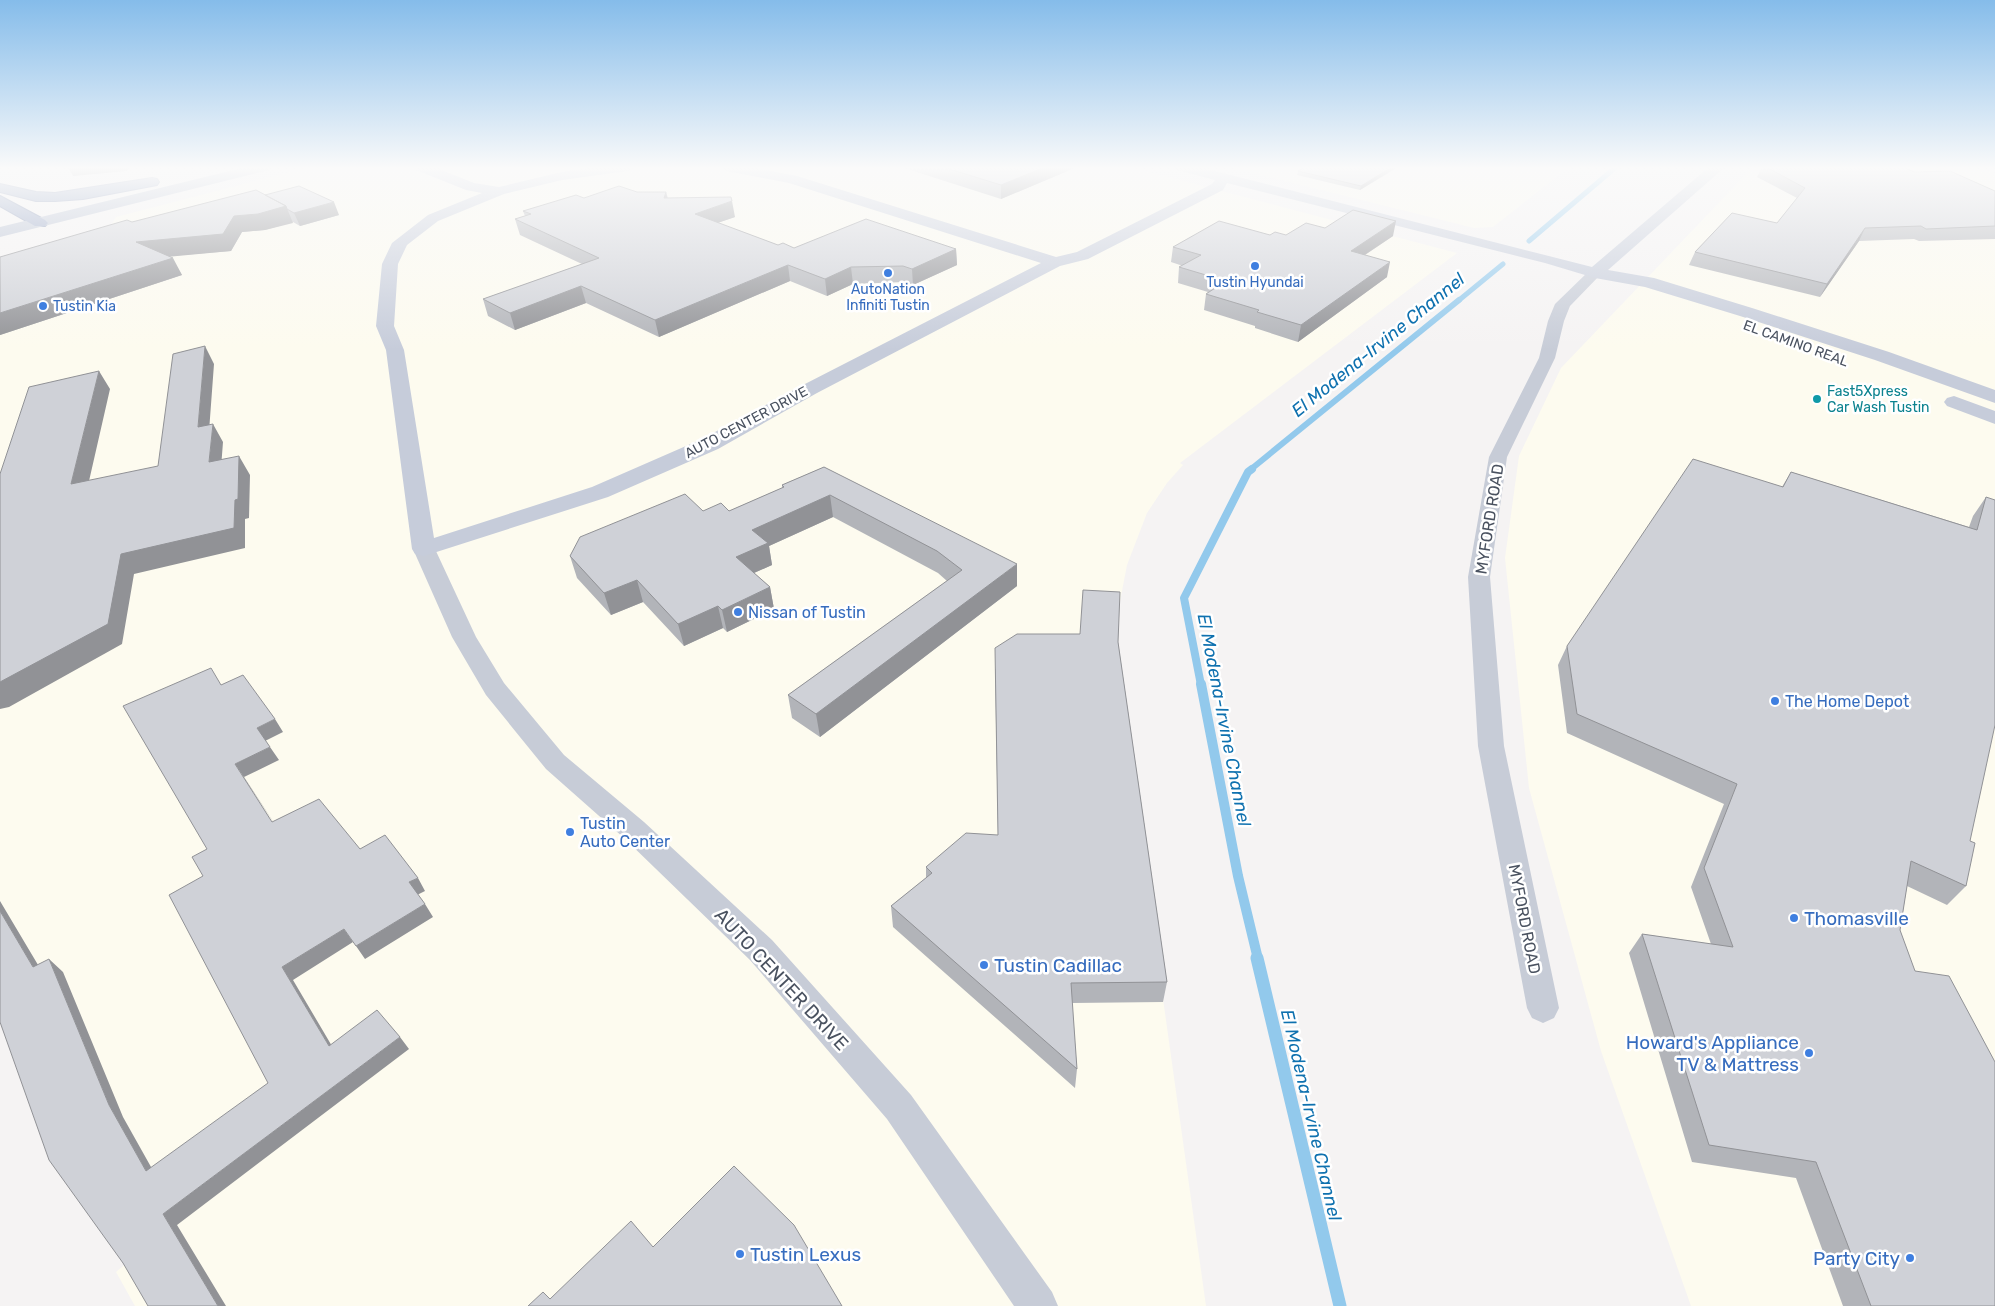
<svg xmlns="http://www.w3.org/2000/svg" width="1995" height="1306" font-family="Rubik,sans-serif">
  <style>
    .commercial { fill: #fdfbef }
    .lines { fill: none; stroke-linecap: round; stroke-linejoin: round }
    .stream-far4 { stroke: #92c9ec; stroke-width: 5 }
    .stream-far3 { stroke: #92c9ec; stroke-width: 6 }
    .stream-far2 { stroke: #92c9ec; stroke-width: 8 }
    .stream-far1 { stroke: #92c9ec; stroke-width: 10 }
    .stream { stroke: #92c9ec; stroke-width: 13 }
    .highway-casing { stroke: #7787ac; stroke-width: 2 }
    .street { fill: #c7ccd7; fill-rule: evenodd }
    .secondary { fill: #c6ccda; fill-rule: evenodd }
    .primary { fill: #b4bdd0; fill-rule: evenodd }
    .highway { fill: #8c9cc0; fill-rule: evenodd }
    .wall { fill: #b2b4b9 }
    .shaded-wall { fill: #919296 }
    .building { fill: #cfd1d7; stroke: #919296 }
    .shop-dot { fill: #3f7fe0; stroke: #fff; stroke-width: 2 }
    .culture-dot { fill: #0f9aa8; stroke: #fff; stroke-width: 2 }
    .labels { text-anchor: middle; stroke-width: 5; stroke-linejoin: round; paint-order: stroke }
    .far-shop-label { font-size: 14px; fill: #366cbe; stroke: #fff }
    .far-street-label { font-size: 14px; fill: #4a5260; stroke: #fff }
    .far-culture-label { font-size: 14px; fill: #0d838f; stroke: #fff; text-anchor: start }
    .street-label { font-size: 16px; fill: #4a5260; stroke: #fff }
    .shop-label { font-size: 16px; fill: #366cbe; stroke: #fff; text-anchor: start }
    .water-label { font-size: 18px; font-style: italic; fill: #0f71af; stroke: #fff }
    .near-shop-label { font-size: 19px; fill: #366cbe; stroke: #fff; text-anchor: start }
    .near-street-label { font-size: 19px; fill: #4a5260; stroke: #fff }
  </style>
  <rect width="100%" height="100%" fill="#f5f3f3"/>
  <!-- commercial -->
  <path class="commercial" d="M309 167H1130L1457 253 1180 463 1183 465 1167 483 1147 513 1127 565 1118 612 1116 663 1206 1306H135L116 1272 129 1261 0 1006V258L111 225 116 217Z
    M1229 167H1569L1493 227 1474 228Z
    M1753 167H1961L1995 173V1306H1691L1601 1051 1529 788 1505 558 1519 456 1561 368Z"/>
  <g class="lines">
    <!-- stream-far4 -->
    <path class="stream-far4" d="M1529 241 1616 167
      M1458 301 1503 264"/>
    <!-- stream-far3 -->
    <path class="stream-far3" d="M1250 470 1459 300"/>
    <!-- stream-far2 -->
    <path class="stream-far2" d="M1201 685 1184 598 1248 472 1252 469"/>
    <!-- stream-far1 -->
    <path class="stream-far1" d="M1201 684 1238 876 1258 959"/>
    <!-- stream -->
    <path class="stream" d="M1257 958 1340 1306"/>
    <defs>
      <path id="highway" d="M152 178 157 179 159 182 157 185 83 199 55 201H36L0 192V184L36 192 55 193Z
        M0 196 45 220 48 223 45 226H35L0 206Z"/>
    </defs>
    <!-- highway casing -->
    <use href="#highway" class="highway-casing"/>
    <!-- street -->
    <path class="street" d="M1595 269 1600 270 1602 273 1570 306 1564 321 1555 358 1507 457 1490 577 1504 746 1559 1008 1554 1018 1543 1023 1532 1018 1527 1008 1478 746 1468 577 1489 457 1539 358 1548 321 1555 304 1590 270Z
      M424 543 432 544 435 549 476 637 504 683 564 755 644 822 772 940 911 1095 1052 1292 1058 1306H1014L887 1119 750 960 624 838 546 769 486 695 452 637 413 549 416 544Z"/>
    <!-- secondary -->
    <path class="secondary" d="M414 167H434L474 183 499 187 562 172 596 167H635L628 171 562 180 504 194 438 221 407 245 398 264 394 326 404 350 434 538 592 487 702 439 803 385 1041 263 789 183 726 171 719 167H750L797 176 1056 257 1077 252 1212 184 1215 180 1177 170 1175 167H1199L1592 267 1709 167H1725L1608 270 1654 278 1752 308 1889 352 1995 390V403L1875 360 1740 316 1645 287 1595 278 1545 263 1227 183 1223 190 1088 259 1060 266 817 393 718 449 608 497 424 556 415 554 412 549 386 350 376 326 382 264 392 243 428 215 482 193 466 190 416 170Z
      M1954 396 1995 411V424L1947 406 1944 402 1947 398Z"/>
    <!-- primary -->
    <path class="primary" d="M246 167H271L269 170 0 237V227Z"/>
    <!-- highway -->
    <use href="#highway" class="highway"/>
  </g>
  <!-- wall -->
  <path class="wall" d="M901 167H1077L1001 199Z
    M1762 167H1903L1914 172 1995 191V239L1919 241 1914 239 1859 241 1820 297 1689 265 1695 252 1777 223 1797 198 1757 177Z
    M1397 168 1360 190 1297 175 1298 171Z
    M637 192H666L668 198 735 217 717 223 778 245 794 248 956 249 957 265 913 285 904 282 853 284 827 296 790 281 659 337 586 303 515 330 488 316 483 299 582 264 520 235 515 219 525 216 523 211 584 198Z
    M265 195 339 215 300 226 293 222 265 230 242 232 231 251 170 256 182 275 0 335V257L132 222Z
    M1325 228 1393 236 1365 255 1387 277 1298 342 1255 328V326L1204 310 1206 294 1208 292 1178 283 1179 267 1183 266 1171 262 1173 247 1270 235H1286Z
    M824 467 1017 586 820 737 792 718 788 695 947 581 938 573 833 517 769 546 772 565 754 573 770 587 774 609 727 632 723 628 684 646 643 602 611 615 577 578 570 556 703 511H729L782 488V485Z
    M1791 472 1969 527 1973 516 1986 497 1970 841 1966 886 1947 905 1907 886 1900 930 1995 1306H1843L1796 1178 1692 1162 1629 953 1642 934 1711 944 1691 887 1724 804 1567 733 1558 665 1567 646 1782 487Z
    M1118 642 1167 982 1163 1002 1072 1003 1077 1069 1075 1088 893 927 891 906 926 878V867L998 835 995 669Z"/>
  <!-- shaded-wall -->
  <path class="shaded-wall" d="M68 167H129L127 171 73 176Z
    M1045 167H1077L1001 199V185Z
    M1392 167H1397L1360 190 1361 186Z
    M666 192 669 207 664 198Z
    M732 201 735 217 697 230 695 214Z
    M334 202 339 215 300 226 294 213Z
    M286 206 293 223 265 230 242 232 231 251 145 259 136 242 234 216Z
    M1396 221 1393 236 1348 266 1351 251Z
    M1865 228 1859 241 1820 297 1827 284Z
    M956 249 957 265 913 285 912 269Z
    M173 258 182 275 0 335V313Z
    M1390 262 1387 277 1298 342 1301 325Z
    M788 265 790 281 659 337 655 320Z
    M851 267 853 284 827 296 825 279Z
    M581 286 586 303 515 330 510 313Z
    M205 346 214 364 208 445 198 427Z
    M99 371 110 389 84 503 71 484Z
    M213 424 223 442 220 481 209 462Z
    M239 456 250 475 249 518 245 519V548L134 574 122 644 9 707 0 709V682L121 554 235 500Z
    M830 495 833 517 769 546 772 565 740 579 736 557 752 530Z
    M1017 564V586L820 737 816 714Z
    M637 580 643 602 611 615 604 593Z
    M770 587 774 609 727 632 722 610Z
    M718 606 723 628 684 646 678 624Z
    M275 719 283 732 265 741 257 728Z
    M270 747 279 760 244 777 282 835 235 764Z
    M418 878 425 891 417 895 409 882Z
    M0 901 47 980 33 967 0 911Z
    M425 904 433 917 365 959 356 946Z
    M344 929 353 942 293 980 339 1058 329 1046 282 967Z
    M49 959 63 972 123 1117 160 1183 146 1171 109 1105Z
    M400 1037 409 1049 177 1225 226 1306H218L163 1214Z"/>
  <!-- building -->
  <path class="building" d="M943 167H1045L1001 185Z
    M1305 167H1392L1361 186 1298 171Z
    M1766 167H1903L1914 172 1950 171 1995 191V226L1926 229 1921 226 1865 228 1827 284 1695 252 1732 213 1777 223 1805 188Z
    M299 186 334 202 294 213 287 209 286 206 265 195Z
    M619 186 637 192H666L664 198 731 197 732 201 695 214 778 245 783 243 794 248 866 219 956 249 912 269 903 266 851 267 825 279 788 265 655 320 581 286 510 313 483 299 599 258 515 219 531 214 523 211 576 195 584 198Z
    M256 190 286 206 258 214 234 216 223 234 136 242 173 258 0 313V257L127 220 132 222Z
    M1353 210 1396 221 1351 251 1390 262 1301 325 1257 312 1259 310 1206 294 1226 281 1179 267 1201 255 1173 247 1219 221 1270 235 1275 232 1286 235 1306 223 1325 228Z
    M205 346 198 427 213 424 209 462 239 456 238 499 235 500 234 528 121 554 108 624 0 682V474L29 387 99 371 71 484 158 466 173 354Z
    M1693 459 1783 487 1791 472 1977 530 1986 497 1995 500V725L1970 841 1975 843 1966 886 1911 861 1900 930 1915 971 1949 976 1995 1062V1306H1871L1816 1162 1709 1145 1642 934 1733 947 1704 868 1737 784 1577 714 1567 646Z
    M824 467 1017 564 816 714 788 695 962 570 937 551 830 495 752 530 768 543 736 557 770 587 722 610 718 606 678 624 637 580 604 593 570 556 580 537 685 494 703 511 721 503 729 511 784 487 782 485Z
    M1083 590 1120 592 1118 642 1167 982 1071 983 1077 1069 891 906 932 873 926 867 966 833 998 835 995 648 1017 634H1080Z
    M211 668 221 685 243 675 275 719 257 728 270 747 235 764 272 822 319 799 360 849 385 835 418 878 409 882 425 904 356 946 344 929 282 967 329 1046 377 1010 400 1037 163 1214 218 1306H148L123 1263 49 1160 0 1022V911L33 967 49 959 109 1105 146 1171 268 1083 169 895 203 876 192 857 207 849 123 706Z
    M734 1166 794 1225 842 1306H528L543 1292 550 1299 631 1221 653 1247Z"/>
  <!-- sky -->
  <linearGradient id="sky" x2="0" y2="1"><stop stop-color="#85bcea"/><stop offset="0.48" stop-color="#fafafa"/><stop offset="1" stop-color="#fafafa" stop-opacity="0"/></linearGradient>
  <rect width="1995" height="350" fill="url(#sky)"/>
  <!-- markers -->
  <g class="shop-dot">
    <circle cx="1255" cy="266" r="5"/>
    <circle cx="888" cy="273" r="5"/>
    <circle cx="43" cy="306" r="5"/>
    <circle cx="738" cy="612" r="5"/>
    <circle cx="1775" cy="701" r="5"/>
    <circle cx="570" cy="832" r="5"/>
    <circle cx="1794" cy="918" r="5"/>
    <circle cx="984" cy="965" r="5"/>
    <circle cx="1809" cy="1053" r="5"/>
    <circle cx="740" cy="1254" r="5"/>
    <circle cx="1910" cy="1258" r="5"/>
  </g>
  <circle class="culture-dot" cx="1817" cy="399" r="5"/>
  <g class="labels">
    <!-- far-shop labels -->
    <g class="far-shop-label">
      <text x="1255" y="287">Tustin Hyundai</text>
      <text x="888" y="294">AutoNation<tspan x="888" dy="16">Infiniti Tustin</tspan></text>
      <text x="53" y="311" text-anchor="start">Tustin Kia</text>
    </g>
    <!-- far-street labels -->
    <g class="far-street-label">
      <text transform="translate(1796 343) rotate(20)" y="5">EL CAMINO REAL</text>
      <text transform="translate(746 422) rotate(-28)" y="5">AUTO CENTER DRIVE</text>
    </g>
    <!-- far-culture labels -->
    <g class="far-culture-label">
      <text x="1827" y="396">Fast5Xpress<tspan x="1827" dy="16">Car Wash Tustin</tspan></text>
    </g>
    <!-- street labels -->
    <g class="street-label">
      <text transform="translate(1489 519) rotate(-81)" y="6">MYFORD ROAD</text>
      <text transform="translate(1525 919) rotate(79)" y="6">MYFORD ROAD</text>
    </g>
    <!-- shop labels -->
    <g class="shop-label">
      <text x="748" y="618">Nissan of Tustin</text>
      <text x="1785" y="707">The Home Depot</text>
      <text x="580" y="829">Tustin<tspan x="580" dy="18">Auto Center</tspan></text>
    </g>
    <!-- water labels -->
    <g class="water-label">
      <text transform="translate(1378 345) rotate(-39)" y="6">El Modena-Irvine Channel</text>
      <text transform="translate(1224 720) rotate(79)" y="6">El Modena-Irvine Channel</text>
      <text transform="translate(1311 1115) rotate(77)" y="6">El Modena-Irvine Channel</text>
    </g>
    <!-- near-shop labels -->
    <g class="near-shop-label">
      <text x="1804" y="925">Thomasville</text>
      <text x="994" y="972">Tustin Cadillac</text>
      <text x="1799" y="1049" text-anchor="end">Howard's Appliance<tspan x="1799" dy="22">TV &amp; Mattress</tspan></text>
      <text x="750" y="1261">Tustin Lexus</text>
      <text x="1900" y="1265" text-anchor="end">Party City</text>
    </g>
    <!-- near-street labels -->
    <g class="near-street-label">
      <text transform="translate(782 979) rotate(47)" y="7">AUTO CENTER DRIVE</text>
    </g>
  </g>
</svg>
